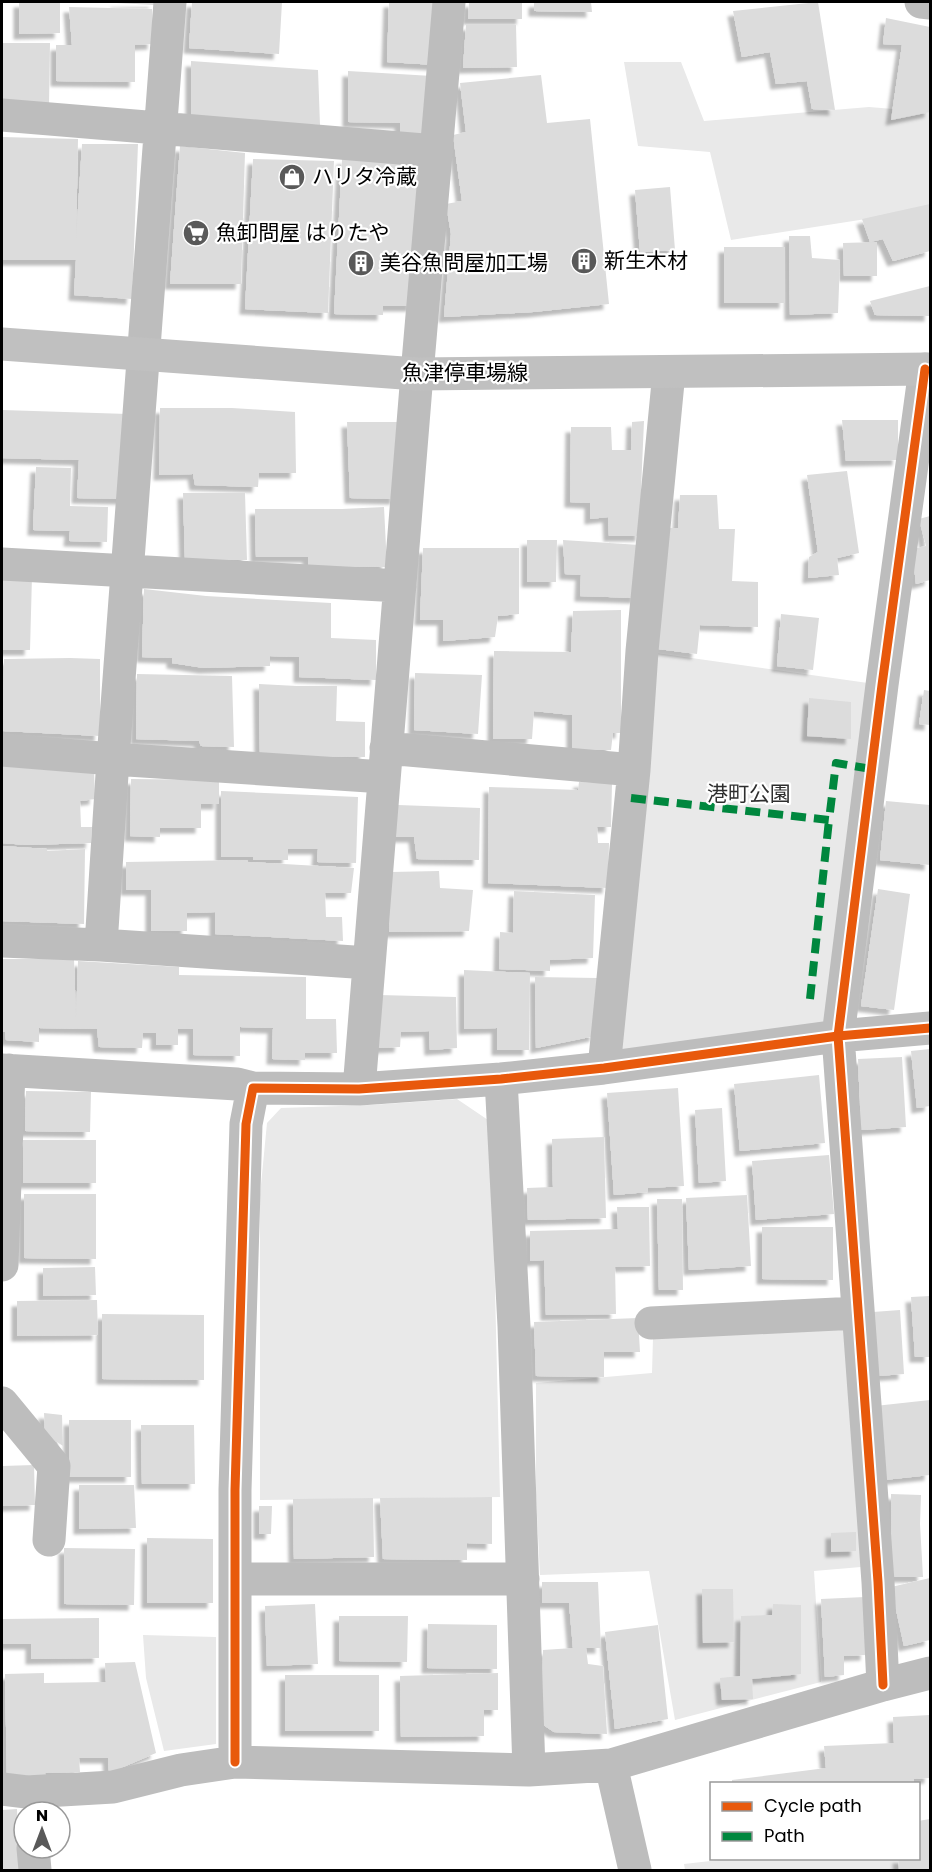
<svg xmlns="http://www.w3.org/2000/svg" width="932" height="1872" font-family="Poppins,'Noto Sans JP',sans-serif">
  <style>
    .green { fill: #e9e9e9 }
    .building { fill: #dcdcdc; filter: url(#shadow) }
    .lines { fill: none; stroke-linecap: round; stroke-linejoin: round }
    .street { stroke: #bdbdbd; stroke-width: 33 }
    .secondary { stroke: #c0c0c0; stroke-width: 33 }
    .quiet { stroke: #00873e; stroke-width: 8; stroke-dasharray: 15 8; stroke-linecap: butt }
    .cycleway-casing { stroke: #fff; stroke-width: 13 }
    .cycleway { stroke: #e8590c; stroke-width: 9 }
    .labels { text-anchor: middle; stroke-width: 4.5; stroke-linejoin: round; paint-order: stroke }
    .poi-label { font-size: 21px; fill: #000; stroke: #fff; text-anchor: start }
    .street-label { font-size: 21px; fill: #000; stroke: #fff }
    .park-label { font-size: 21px; fill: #2e2e2e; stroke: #fff }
  </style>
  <defs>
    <filter id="shadow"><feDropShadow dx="-5.5" dy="5.5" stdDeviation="1.5" flood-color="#0004"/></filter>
  </defs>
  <rect width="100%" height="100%" fill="#fff"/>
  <!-- green -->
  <path class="green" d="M624 62H681L704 121 869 107 930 112V209L731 240 710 152 638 146Z
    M642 651 882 685 838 1036 604 1068Z
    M457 1099 491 1122 500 1497 260 1500V1195L267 1123 281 1108 371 1105Z
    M847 1326 861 1567 814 1571 821 1682 675 1720 649 1571 540 1575 536 1495V1383L652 1373 653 1338Z
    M143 1635 216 1637V1744L164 1751 146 1678Z
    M737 1858H898L899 1870H685L684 1864Z"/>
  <!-- building -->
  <path class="building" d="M19 2H60V33L19 34Z
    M116 2H154V5L116 3Z
    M192 2H282L279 54 189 48Z
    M389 2H437L436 65 387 62Z
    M469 2H522V19H468Z
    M534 2H591L592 12 534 11Z
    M818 2 835 110 812 109 807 81 776 84 770 52 742 57 733 11Z
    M69 7 152 9 153 44 135 45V82L56 81V45H72Z
    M886 18 930 27V112L891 120 902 45 883 44Z
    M466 25H516L517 67 463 68Z
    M2 43H50L49 106H2Z
    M191 61 318 70 320 125 191 118Z
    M348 71 432 76 431 134H400V123L348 122Z
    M541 75 547 123 590 119 609 304 533 312 444 317 451 234 446 204 462 201 453 135 466 132 460 83Z
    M2 137 78 139 76 241 82 144H138L132 299 74 295 76 260H2Z
    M180 146 245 153 241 284H170Z
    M253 159 334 161 328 313 245 309Z
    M342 159 419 162 413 306H383V315L334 314Z
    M670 187 675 250 640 252 635 190Z
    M930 204V251L893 261 883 239 870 242 862 219Z
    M789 236H810L812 258 840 260 838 313 790 315Z
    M877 242V276H844L843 243Z
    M724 247H785V303H724Z
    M930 286V316L875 315 870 301Z
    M160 408H232L295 412 296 473H259L258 487 195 485 193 474 159 475Z
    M2 410 128 414 126 499 77 498 79 460 2 458Z
    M842 420H898V460L846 461Z
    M644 421 641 490V536H609L608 517 590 519V503L570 502 571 427H611L612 450H631L632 422Z
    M347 422H398L396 499 350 498Z
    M36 467 71 468 70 506 108 507 107 542 69 541 70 531 33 530Z
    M847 471 859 553 837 558 839 575 808 578 809 557 818 552 807 475Z
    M183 493H245L247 560H185Z
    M680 495H717L719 529H735L732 581 758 582V627L700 625 697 654 658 649 670 528H678Z
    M384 507 387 567 308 566V557H256L255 509H342Z
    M930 516V580L916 584 912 549 926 546 919 519Z
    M527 540H557L556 582H527Z
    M563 540 640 545 637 598 580 596 581 575 565 574Z
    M423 548H519V614L498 616 495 637 443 641V620H420Z
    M2 575 32 576 30 650H2Z
    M144 589 206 596 331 603V638L376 640V680L299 677V657L270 656V666L204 668 172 663V658L142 657Z
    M621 610V733H613L611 750H572V715L534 711 532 739H493L494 651 571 652 573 611Z
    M781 614 819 618 813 670 777 666Z
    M70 658 100 659V736L3 731 4 659Z
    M415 673 482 675 478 734 414 730Z
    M137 674 232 676 234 747 201 746 199 741 136 739Z
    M259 684 297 686H337L336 721 365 722V757L260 756Z
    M924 690 930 691V725L919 724Z
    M809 698 851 702V739L807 736Z
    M2 766 94 770 95 799 80 801 81 827H92L91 843 27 845 2 843Z
    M131 779 219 780V804H201V828H160V837L130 836Z
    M579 782 612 783 611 827H597L598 843H609L608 888 488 883 489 787 578 790Z
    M221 791 358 797 356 863 317 862 318 849H288V860H253V857H221Z
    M886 801 930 805V865L880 860Z
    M398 805 480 808 479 860 417 859 414 837H395Z
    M2 846 47 849V851L85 849 84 924 2 921Z
    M247 860 248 862 354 868 351 893H325L326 917H342L343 941 215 934V912L187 913V931H151V890H126V862Z
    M439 871 440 888 473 890 469 931 389 932 391 872Z
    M878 889 910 894 894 1010 861 1006Z
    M514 891 595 895 593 958 550 960V971L499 969 500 932 513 933Z
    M2 959H74L76 1020 78 961 179 967V975L306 977V1019H336L337 1053H305V1060L272 1059 273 1028 240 1027V1056L193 1055V1029H178V1045H156V1033H143L142 1048 99 1047 97 1029 39 1028V1042L6 1040 5 1032H2Z
    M464 970 530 973 529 1050H497V1028L464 1029Z
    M535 977 597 978 595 1036 536 1048Z
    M379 995 456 997 457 1048 430 1050 429 1031 401 1032 400 1047 377 1048Z
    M930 1049V1106L917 1108 911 1051Z
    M902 1057 906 1127 861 1130 858 1059Z
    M819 1075 825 1143 740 1151 734 1084Z
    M678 1088 684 1186 648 1188V1192L614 1195 607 1093Z
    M26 1091 91 1092 90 1132 25 1131Z
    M722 1108 726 1181 699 1183 695 1110Z
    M604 1137 606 1218 528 1220 527 1188 553 1187 552 1139Z
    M23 1140H96V1183H23Z
    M829 1155 834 1214 756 1220 752 1161Z
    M24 1194H96V1259L24 1258Z
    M747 1195 751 1266 689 1270 686 1198Z
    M657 1199H682L683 1290H659Z
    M617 1207H649L650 1266 615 1267 616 1314 546 1315 544 1260 530 1261V1231L618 1229Z
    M762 1227H833V1280L762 1279Z
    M95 1267 96 1295 43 1296V1268Z
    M930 1296V1357H915L911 1297Z
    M97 1300 98 1335 17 1336V1301Z
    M900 1310 904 1374 877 1376 873 1312Z
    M102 1314 204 1315V1380L102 1379Z
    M638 1318 640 1352H604V1377L536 1376 534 1322Z
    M930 1400V1475L884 1480 875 1406Z
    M44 1413 62 1415 63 1446 45 1434Z
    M69 1420H131V1477H69Z
    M141 1425H194L195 1484H142Z
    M34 1465 35 1505 2 1506V1466Z
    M79 1485H134L136 1528 79 1529Z
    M891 1494 921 1495 920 1524 923 1577H892Z
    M492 1497V1544L467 1543V1560L383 1559 380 1498Z
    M373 1498 374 1557 294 1559 293 1499Z
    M259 1506H272L271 1534H259Z
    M856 1532V1551L831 1552V1533Z
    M147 1538 213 1539V1603H147Z
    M64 1548 135 1549 134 1605 64 1604Z
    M930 1578V1640L904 1646 891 1587Z
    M542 1582H598L601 1648H586L588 1664 603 1666 607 1734 554 1732 542 1724 543 1650 573 1648 569 1603H542Z
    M702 1589H733L734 1642 703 1643Z
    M865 1597 866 1655 844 1656V1675L825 1677 821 1599Z
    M315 1604 318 1664 267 1666 265 1606Z
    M773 1604 801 1605V1674L752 1679 753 1699 722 1700 720 1678 740 1676 741 1616 772 1615Z
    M339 1616H408L407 1662 339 1661Z
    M99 1618V1658L31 1659V1644H2V1619Z
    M428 1624 497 1625V1669L427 1668Z
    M658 1625 668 1719 615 1729 605 1632Z
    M135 1662 156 1753 109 1773 108 1758H79L80 1772 45 1773 46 1779 7 1780 5 1674 44 1673V1683L106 1682 105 1663Z
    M498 1673V1710H484V1736L401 1737 400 1676Z
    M285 1675H379V1731H285Z
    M930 1715V1778L914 1779V1784H732V1780L826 1768 824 1746 894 1743 893 1717Z
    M17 1809 19 1870H2V1810Z
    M930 1819V1870H899L898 1858H918V1821Z"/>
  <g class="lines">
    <!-- street -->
    <path class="street" d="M921 2 930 3
      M2 115 436 151
      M2 564 400 586
      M386 748 634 770
      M2 750 113 759 384 777
      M2 941 101 945 113 759 170 2
      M101 945 369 963
      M604 1068 634 770 642 651 669 372
      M2 1070 237 1084 253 1088
      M501 1079 514 1326 529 1770
      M359 1089 417 374 449 2
      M2 1265 9 1070
      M651 1323 858 1313
      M2 1403 54 1466 49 1540
      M235 1579H523
      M883 1685 878 1582 838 1036 882 685 925 369
      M235 1762V1490L246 1124 253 1088 359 1089 501 1079 604 1068 838 1036 930 1028
      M611 1765 635 1870
      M2 1789 27 1792 113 1787 181 1770 235 1762 529 1770 611 1765 883 1685 930 1673
      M33 1848 35 1870"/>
    <!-- secondary -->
    <path class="secondary" d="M2 344 417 374 930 369"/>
    <!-- quiet -->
    <path class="quiet" d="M631 798 829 820 836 763 871 769
      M810 999 829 820"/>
    <defs>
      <path id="cycleway" d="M883 1685 878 1582 838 1036 882 685 925 369
        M235 1762V1490L246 1124 253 1088 359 1089 501 1079 604 1068 838 1036 930 1028"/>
    </defs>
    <!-- cycleway casing -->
    <use href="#cycleway" class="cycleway-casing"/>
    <!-- cycleway -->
    <use href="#cycleway" class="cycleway"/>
  </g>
  <!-- icons -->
  <defs>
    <symbol id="shop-disc" viewBox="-11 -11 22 22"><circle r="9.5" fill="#595959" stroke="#fff"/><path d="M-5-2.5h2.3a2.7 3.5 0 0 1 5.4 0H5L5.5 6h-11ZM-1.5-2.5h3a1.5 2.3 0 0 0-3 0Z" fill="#fff"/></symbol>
    <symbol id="supermarket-disc" viewBox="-11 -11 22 22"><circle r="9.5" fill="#595959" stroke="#fff"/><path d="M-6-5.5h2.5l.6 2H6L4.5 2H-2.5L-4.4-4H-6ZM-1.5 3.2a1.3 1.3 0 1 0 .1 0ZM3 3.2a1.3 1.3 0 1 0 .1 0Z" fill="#fff"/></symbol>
    <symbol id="building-disc" viewBox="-11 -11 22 22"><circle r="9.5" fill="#595959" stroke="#fff"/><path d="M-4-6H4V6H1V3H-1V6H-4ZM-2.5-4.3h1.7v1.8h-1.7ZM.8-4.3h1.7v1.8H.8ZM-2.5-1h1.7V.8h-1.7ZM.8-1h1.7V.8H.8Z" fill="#fff"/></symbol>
  </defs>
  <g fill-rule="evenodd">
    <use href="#shop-disc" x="277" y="162" width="30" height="30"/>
    <use href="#supermarket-disc" x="181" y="218" width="30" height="30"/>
    <use href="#building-disc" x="569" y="246" width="30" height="30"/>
    <use href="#building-disc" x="346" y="248" width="30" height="30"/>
  </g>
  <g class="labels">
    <!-- poi labels -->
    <g class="poi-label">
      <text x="312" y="184">ハリタ冷蔵</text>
      <text x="216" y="240">魚卸問屋 はりたや</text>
      <text x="604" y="268">新生木材</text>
      <text x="380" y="270">美谷魚問屋加工場</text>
    </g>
    <!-- street labels -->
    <g class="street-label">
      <text x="465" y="380">魚津停車場線</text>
    </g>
    <!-- park labels -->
    <g class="park-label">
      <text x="749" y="801">港町公園</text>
    </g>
  </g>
  <!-- border -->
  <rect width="932" height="1872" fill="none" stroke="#000000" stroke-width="6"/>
  <!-- legend -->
  <rect x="710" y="1782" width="210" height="78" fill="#ffffff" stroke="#999999" stroke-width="1.5"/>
  <rect x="722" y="1802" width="30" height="9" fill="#e8590c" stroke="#999999" stroke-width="1.5"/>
  <text x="764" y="1812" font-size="18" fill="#000000">Cycle path</text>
  <rect x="722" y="1832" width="30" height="9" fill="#00873e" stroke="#999999" stroke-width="1.5"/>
  <text x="764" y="1842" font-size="18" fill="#000000">Path</text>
  <!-- north arrow -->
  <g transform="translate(42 1830)"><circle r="28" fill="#ffffff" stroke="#999999" stroke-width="1.5"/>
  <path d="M0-4.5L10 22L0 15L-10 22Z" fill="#595959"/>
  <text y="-9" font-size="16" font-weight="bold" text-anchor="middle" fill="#000000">N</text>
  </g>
</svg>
